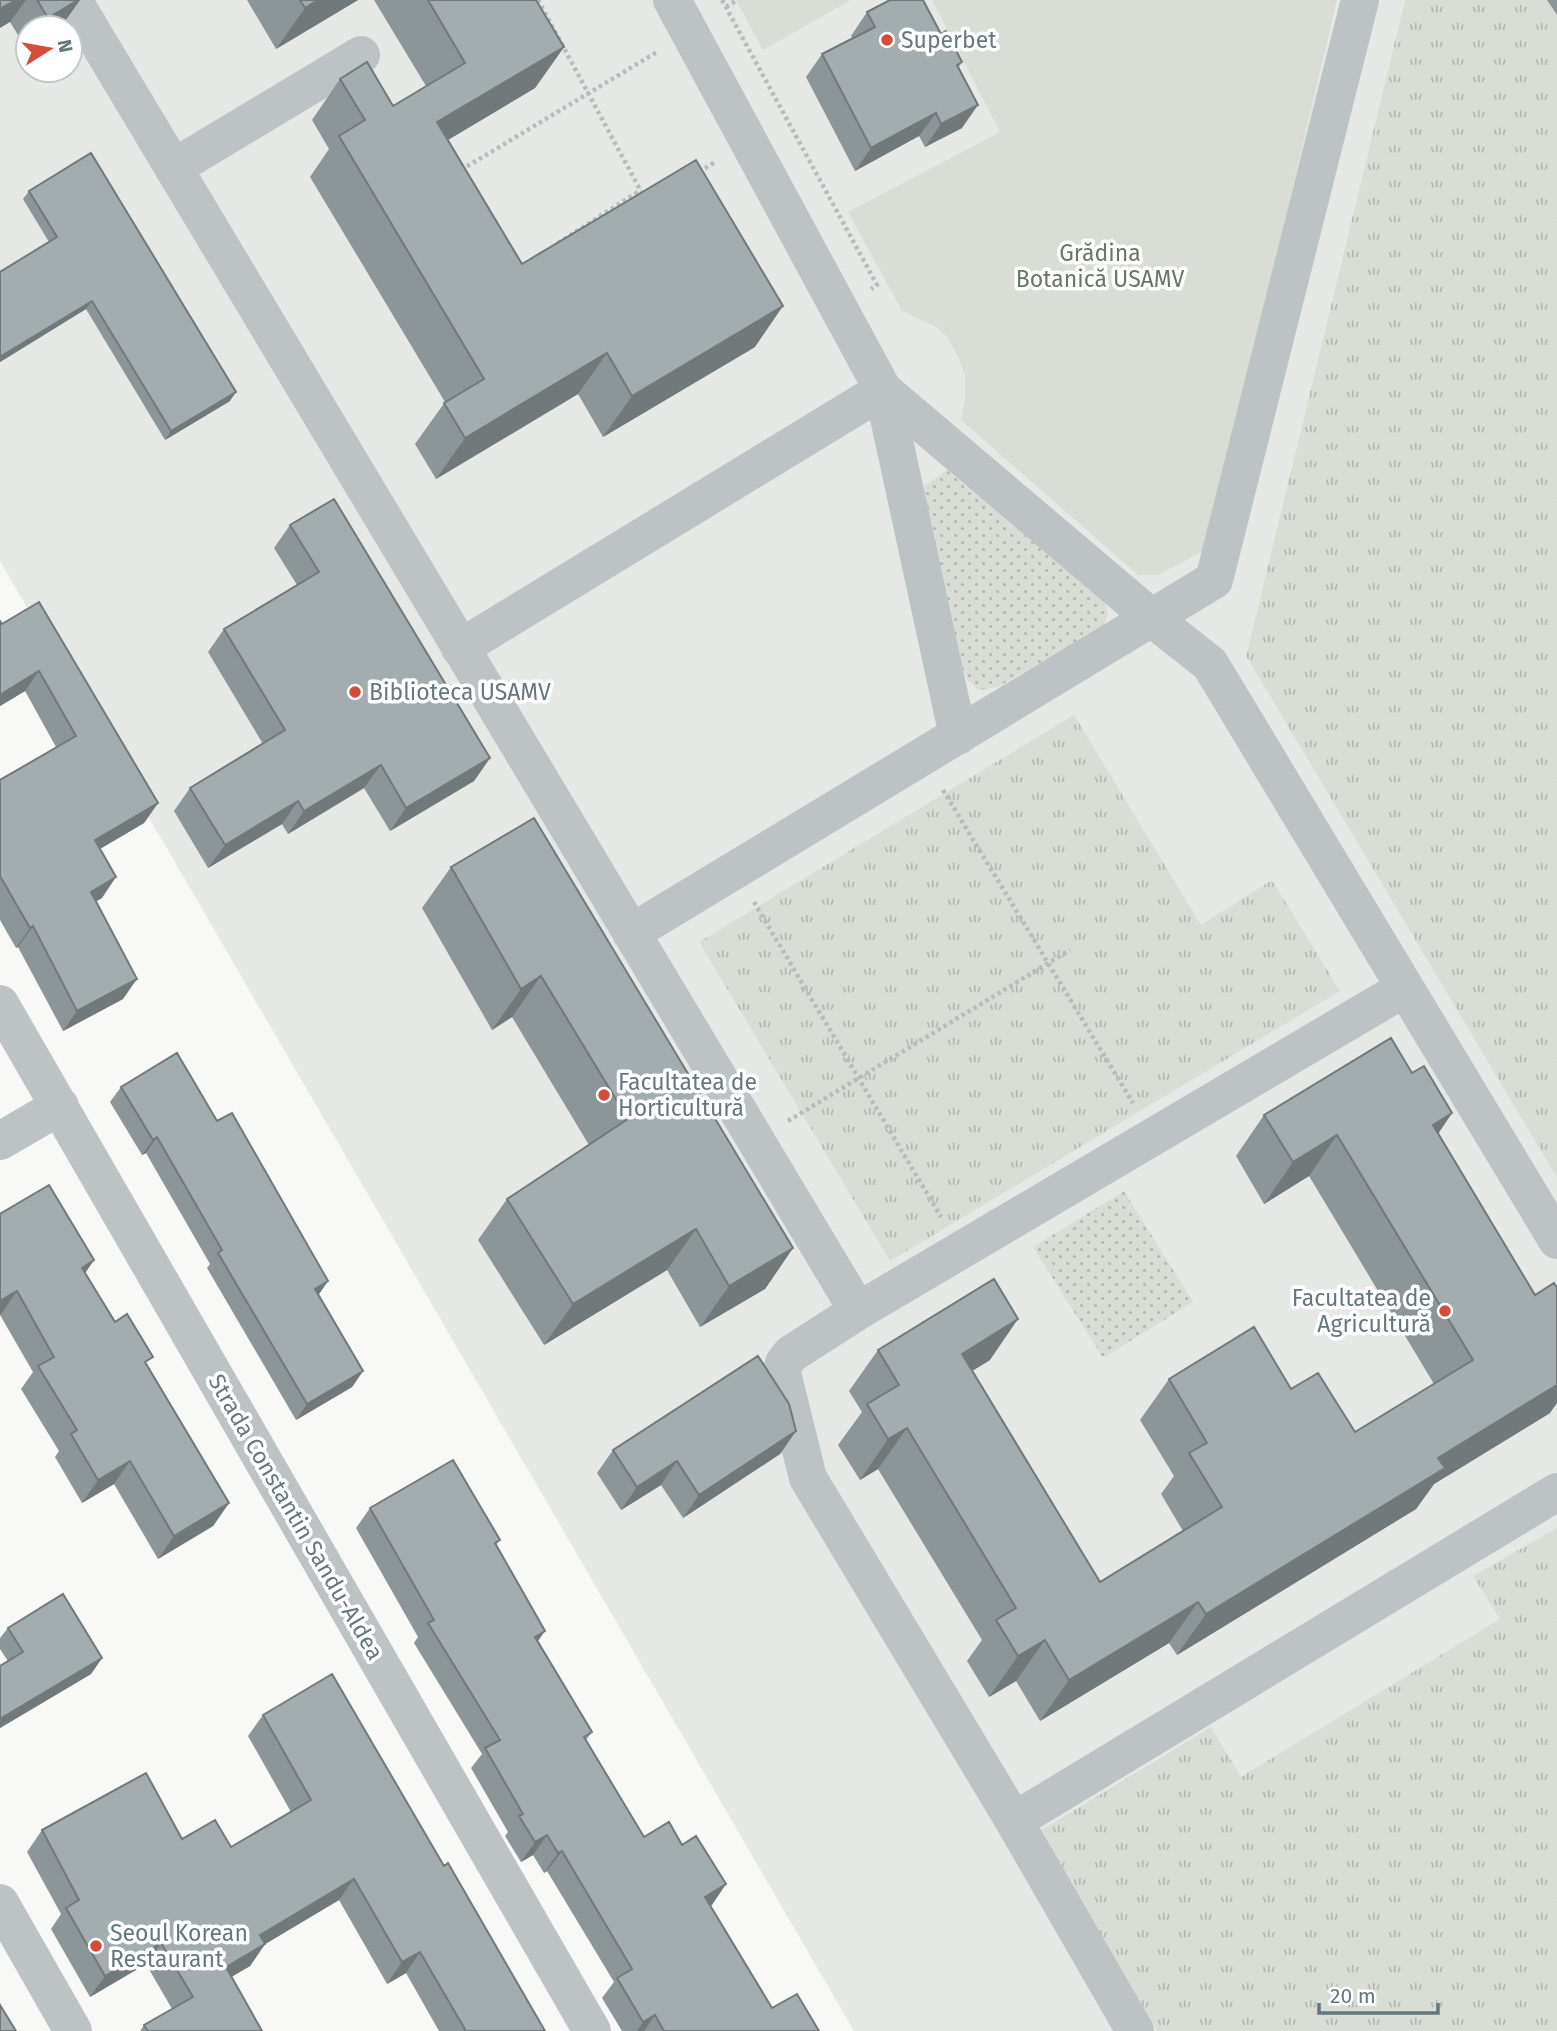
<svg xmlns="http://www.w3.org/2000/svg" width="1557" height="2031" font-family="'Fira Sans',sans-serif">
  <style>
    .built { fill: #e6e8e6; fill-rule: evenodd }
    .grass { fill: url(#grass-dots) }
    .park { fill: url(#park-tufts) }
    .garden { fill: #d9ddd6 }
    .lines { fill: none; stroke-linecap: round; stroke-linejoin: round }
    .path { stroke: #b8bcbe; stroke-width: 4.5; stroke-dasharray: 3.5 3.5; stroke-linecap: butt }
    .minor { stroke: #bdc3c5; stroke-width: 38 }
    .wall { fill: #8c9597 }
    .shaded-wall { fill: #72797b }
    .building { fill: #a3adb0; stroke: #72797b; stroke-width: 2 }
    .poi-dot { fill: #d54c39; stroke: #fff; stroke-width: 2.5 }
    .labels { text-anchor: middle; stroke-width: 7; stroke-linejoin: round; paint-order: stroke }
    .poi-label { font-size: 23px; fill: #66777e; stroke: #fff; text-anchor: start }
    .park-label { font-size: 23px; fill: #6a7764; stroke: #fff }
    .street-label { font-size: 23px; fill: #66777e; stroke: #fff }
  </style>
  <defs>
    <pattern id="grass-dots" width="8" height="8" patternUnits="userSpaceOnUse" patternTransform="scale(1.75)"><rect width="8" height="8" fill="#d9ddd6"/><path d="M2 2h.1M6 6h.1" fill="none" stroke="#b4b8b3" stroke-width="1.8" stroke-linecap="round"/></pattern>
    <pattern id="park-tufts" width="24" height="20" patternUnits="userSpaceOnUse" patternTransform="scale(1.75)"><rect width="24" height="20" fill="#d9ddd6"/><path d="M3 7l-1-3M5 7V3M7 7l1-3M15 17l-1-3M17 17v-4M19 17l1-3" fill="none" stroke="#b4b8b3"/></pattern>
  </defs>
  <rect width="100%" height="100%" fill="#f8f8f6"/>
  <!-- built -->
  <path class="built" d="M0 0H1405L1246 656 1557 1178V2031H854L0 561ZM28 28H70V70H28Z"/>
  <!-- grass -->
  <path class="grass" d="M947 470 1105 603 1108 613 1104 626 998 687 979 690 968 681 961 665 922 488Z
    M1124 1191 1193 1302 1103 1358 1033 1247Z"/>
  <!-- park -->
  <path class="park" d="M1405 0H1547L1557 15V1178L1246 656Z
    M1074 715 1201 925 1272 880 1340 991 890 1261 699 942Z
    M1557 1528V2031H1157L1040 1831 1211 1727 1241 1777 1500 1619 1473 1576Z"/>
  <!-- garden -->
  <path class="garden" d="M736 0H851L763 50Z
    M932 0H1337L1209 543 1204 551 1158 575H1138L961 420 965 397V375L958 357 948 338 936 327 902 311 848 212 1000 132Z"/>
  <g class="lines">
    <!-- path -->
    <path class="path" d="M538 0 644 197
      M722 0 877 285 871 289
      M726 7 737 0
      M461 170 657 52
      M699 172 715 162
      M558 243 641 190
      M943 790 1133 1103
      M754 902 941 1217
      M788 1121 1070 950"/>
    <!-- minor -->
    <path class="minor" d="M73 0 858 1311
      M173 168 361 55
      M460 648 883 390 672 0
      M958 736 883 390 1153 619 1210 664 1557 1240
      M631 933 1214 580 1360 0
      M0 1004 592 2031
      M0 1141 60 1106
      M1014 1821 1557 1492
      M0 1903 73 2031
      M1135 2031 1014 1821 808 1478 782 1373 784 1363 791 1354 858 1311 1405 988"/>
  </g>
  <!-- wall -->
  <path class="wall" d="M0 0H80L60 28H28V47L26 48 10 22Z
    M247 0H358L276 49Z
    M374 0H536L564 47 535 88 448 140 522 264 755 347 603 437 578 394 436 479 415 444 445 402 310 177 329 149 312 120 340 79 393 106 426 86Z
    M1547 0H1557V15Z
    M867 12 941 34 962 62 958 68 962 128 925 147 919 136 855 171 806 77 822 54 852 38 851 36Z
    M29 191 230 401 165 440 86 309 0 362V272L49 242 23 199Z
    M290 525 490 758 474 781 390 831 364 788 288 834 282 824 208 868 174 811 190 788 263 744 208 652 224 629 297 585 274 548Z
    M0 621 158 803 144 823 100 849 102 898 96 901 123 999 63 1031 18 947 16 948 0 920V780L56 747 25 691 0 706Z
    M451 867 793 1248 765 1289 700 1327 667 1270 544 1345 478 1240 507 1199 589 1145 512 1017 492 1030 422 908Z
    M1412 1073 1452 1113 1438 1134 1550 1413 1434 1484 1416 1509 1177 1655 1169 1643 1040 1721 1016 1681 989 1697 967 1661 982 1640 878 1469 860 1480 838 1445 862 1412 849 1391 878 1350 990 1360 972 1371 1100 1582 1183 1531 1161 1494 1174 1476 1140 1420 1169 1379 1291 1389 1355 1432 1434 1384 1309 1176 1264 1204 1236 1156 1264 1115Z
    M121 1087 217 1121 328 1281 318 1295 363 1371 352 1387 296 1420 207 1268 210 1264 146 1153 142 1155 110 1102Z
    M0 1214 94 1260 85 1273 115 1322 147 1365 229 1503 213 1526 158 1559 114 1484 82 1503 55 1457 59 1451 21 1389 33 1372 0 1315Z
    M796 1431 780 1454 683 1518 661 1485 621 1510 597 1473 613 1450Z
    M370 1508 500 1540 496 1545 538 1641 592 1732 586 1740 644 1837 682 1845 726 1884 710 1905 772 2008 819 2031H622L602 1998 614 1982 547 1871 544 1873 533 1855 521 1862 505 1836 508 1832 471 1768 482 1754 414 1643 418 1637 356 1528Z
    M8 1628 102 1658 91 1674 0 1728V1666L8 1661 0 1649V1638Z
    M263 1715 444 1866 545 2031H439L406 1973 387 1984 339 1900 265 1944 250 1966 231 1977 262 2031H140L144 2025 172 2009 146 1964 90 1997 51 1929 61 1914 27 1852 42 1830 182 1839 231 1847 291 1812 248 1736Z"/>
  <!-- shaded-wall -->
  <path class="shaded-wall" d="M16 0H26L10 22 0 28V9Z
    M78 0H80L60 28H41L48 18Z
    M318 0H358L276 49 305 8Z
    M564 47 535 88 409 163 437 122Z
    M978 105 962 128 925 147 941 124Z
    M936 113 919 136 855 171 871 148Z
    M92 301 86 309 0 362V357Z
    M783 306 755 347 603 437 632 396Z
    M607 353 578 394 436 479 465 438Z
    M236 392 230 401 165 440 171 431Z
    M39 671 25 691 0 706V695Z
    M490 758 474 781 390 831 406 808Z
    M381 765 364 788 288 834 304 811Z
    M298 801 282 824 208 868 225 845Z
    M158 803 144 823 81 860 95 840Z
    M116 877 102 898 77 912 91 892Z
    M33 926 18 947 16 948 30 928Z
    M541 976 512 1017 492 1030 521 989Z
    M137 979 123 999 63 1031 77 1011Z
    M1452 1113 1424 1154 1433 1125Z
    M1337 1135 1309 1176 1264 1204 1293 1162Z
    M157 1137 146 1153 142 1155 153 1140Z
    M696 1229 667 1270 544 1345 573 1304Z
    M793 1248 765 1289 700 1327 729 1286Z
    M94 1260 78 1283 82 1268Z
    M328 1281 317 1297 315 1289Z
    M17 1291 1 1314 0 1315V1301Z
    M1018 1319 990 1360 933 1395 962 1354Z
    M363 1371 352 1387 296 1420 307 1404Z
    M1557 1385V1403L1550 1413 1434 1484 1416 1509 1177 1655 1206 1614 1438 1458Z
    M907 1428 878 1469 860 1480 888 1439Z
    M796 1431 780 1454 683 1518 699 1495Z
    M130 1461 114 1484 82 1503 98 1480Z
    M677 1461 661 1485 621 1510 637 1487Z
    M229 1503 213 1526 158 1559 174 1536Z
    M1198 1602 1169 1643 1040 1721 1069 1680Z
    M545 1631 531 1651 535 1637Z
    M1045 1640 1016 1681 989 1697 1018 1656Z
    M102 1658 91 1674 0 1728V1719Z
    M547 1835 533 1855 521 1862 535 1842Z
    M562 1851 547 1871 544 1873 558 1853Z
    M354 1879 339 1900 245 1956 260 1935Z
    M726 1884 712 1905 691 1917 705 1897Z
    M161 1943 146 1964 90 1997 105 1976Z
    M265 1944 250 1966 211 1989 226 1967Z
    M420 1952 406 1973 387 1984 402 1962Z
    M655 2015 644 2031H637L643 2022Z"/>
  <!-- building -->
  <path class="building" d="M0 0H16L0 9Z
    M37 0H78L48 18Z
    M300 0H318L305 8Z
    M428 0H536L564 47 437 122 522 264 696 160 783 306 632 396 607 353 465 438 444 403 484 379 339 136 365 120 340 79 367 62 393 106 465 63Z
    M890 0H923L941 34 946 31 962 62 957 65 978 105 941 124 936 113 871 148 822 54 875 27 867 12Z
    M91 153 236 392 171 431 92 301 0 357V272L57 237 29 191Z
    M334 499 490 758 406 808 381 765 304 811 298 801 225 845 190 788 285 730 224 629 319 572 290 525Z
    M39 602 158 803 95 840 116 877 91 892 137 979 77 1011 33 926 30 928 0 876V780L76 736 39 671 0 695V621L2 624Z
    M534 818 793 1248 729 1286 696 1229 573 1304 507 1199 628 1119 541 976 521 989 451 867Z
    M1391 1038 1412 1073 1424 1066 1452 1113 1433 1125 1535 1295 1554 1283 1557 1288V1385L1438 1458 1445 1468 1206 1614 1198 1602 1069 1680 1045 1640 1018 1656 996 1620 1016 1608 907 1428 888 1439 867 1404 899 1385 878 1350 994 1279 1018 1319 962 1354 1100 1582 1222 1507 1189 1453 1207 1443 1169 1379 1254 1327 1291 1389 1318 1373 1355 1432 1473 1360 1337 1135 1293 1162 1264 1115Z
    M177 1053 217 1121 232 1113 328 1281 315 1289 363 1371 307 1404 218 1253 222 1250 157 1137 153 1140 121 1087Z
    M49 1185 94 1260 82 1268 115 1322 127 1314 153 1357 145 1362 229 1503 174 1536 130 1461 98 1480 71 1434 77 1430 38 1366 54 1357 17 1291 0 1301V1214Z
    M758 1356 789 1404 796 1431 699 1495 677 1461 637 1487 613 1450Z
    M453 1460 500 1540 495 1543 545 1631 535 1637 592 1732 584 1737 644 1837 669 1822 682 1845 696 1836 726 1884 705 1897 772 2008 797 1994 819 2031H664L655 2015 643 2022 617 1978 632 1969 562 1851 558 1853 547 1835 535 1842 519 1816 523 1814 485 1748 500 1740 428 1623 434 1620 370 1508Z
    M63 1594 102 1658 0 1719V1666L23 1652 8 1628Z
    M332 1674 444 1866 448 1863 545 2031H466L420 1952 402 1962 354 1879 260 1935 265 1944 226 1967 262 2031H148L144 2025 193 1997 161 1943 105 1976 66 1908 79 1900 42 1830 146 1773 182 1839 215 1820 231 1847 311 1800 263 1715Z
    M0 2005 16 2031H0Z"/>
  <!-- markers -->
  <g class="poi-dot">
    <circle cx="887" cy="40" r="7"/>
    <circle cx="355" cy="692" r="7"/>
    <circle cx="604" cy="1095" r="7"/>
    <circle cx="1445" cy="1311" r="7"/>
    <circle cx="96" cy="1946" r="7"/>
  </g>
  <g class="labels">
    <!-- poi labels -->
    <g class="poi-label">
      <text x="901" y="48">Superbet</text>
      <text x="369" y="700">Biblioteca USAMV</text>
      <text x="618" y="1090">Facultatea de<tspan x="618" dy="26">Horticultură</tspan></text>
      <text x="1431" y="1306" text-anchor="end">Facultatea de<tspan x="1431" dy="26">Agricultură</tspan></text>
      <text x="110" y="1941">Seoul Korean<tspan x="110" dy="26">Restaurant</tspan></text>
    </g>
    <!-- park labels -->
    <g class="park-label">
      <text x="1100" y="261">Grădina<tspan x="1100" dy="26">Botanică USAMV</tspan></text>
    </g>
    <!-- street labels -->
    <g class="street-label">
      <text transform="translate(296 1517) rotate(60)" y="8">Strada Constantin Sandu-Aldea</text>
    </g>
  </g>
  <!-- north arrow -->
  <g transform="translate(49 49) rotate(79)"><circle r="33" fill="#ffffff" stroke="#c2c9cb" stroke-width="2"/>
  <path d="M0-5L12 26L0 18L-12 26Z" fill="#d54c39"/>
  <text y="-10" font-size="19" font-weight="bold" text-anchor="middle" fill="#66777e">N</text>
  </g>
  <!-- scale -->
  <path d="M1319 2003v10h119v-10" fill="none" stroke="#66777e" stroke-width="3.5"/>
  <text x="1330" y="2003" font-size="21" fill="#66777e" stroke="#ffffff" stroke-width="5" paint-order="stroke">20 m</text>
</svg>
